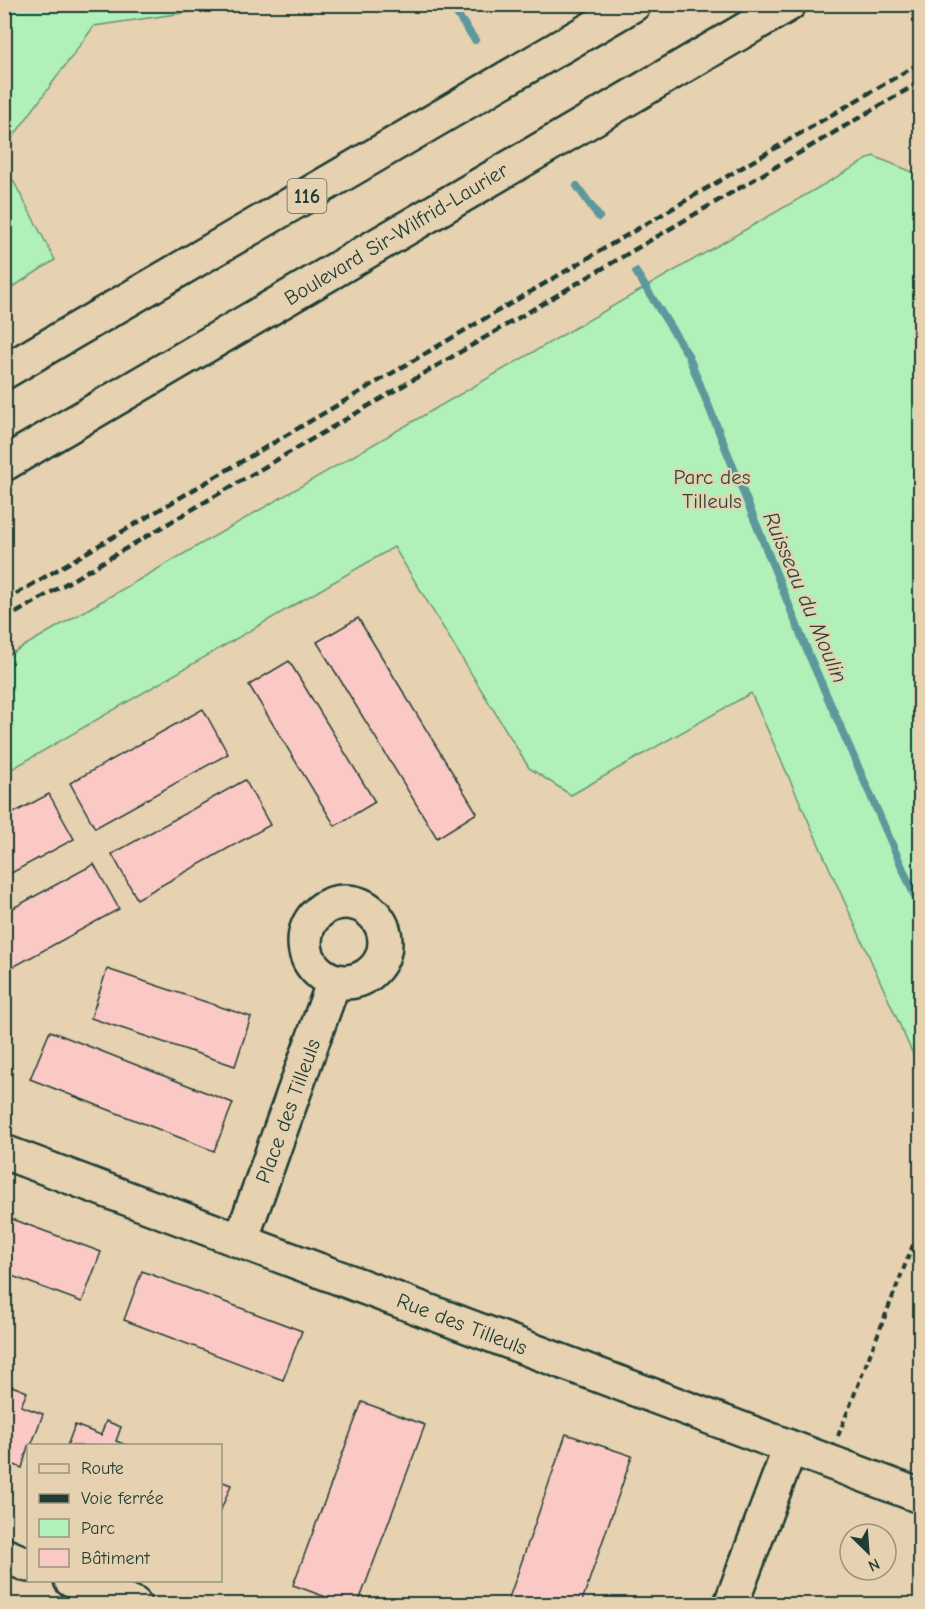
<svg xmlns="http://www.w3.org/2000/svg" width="925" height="1609" font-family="'Comic Neue',sans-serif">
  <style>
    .green { fill: #b1f0b8; stroke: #689676; stroke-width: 1.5 }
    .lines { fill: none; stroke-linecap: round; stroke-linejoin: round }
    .stream { stroke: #5d999c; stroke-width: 8 }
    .building { fill: #fac9c5; stroke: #1f3d34; stroke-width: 1.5 }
    .minor-casing { stroke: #1f3d34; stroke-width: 38 }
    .major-casing { stroke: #1f3d34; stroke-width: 38 }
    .path { stroke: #1f3d34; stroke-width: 4; stroke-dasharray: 6 4.5; stroke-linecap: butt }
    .minor { stroke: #e6d1b0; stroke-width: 33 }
    .major { stroke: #e6d1b0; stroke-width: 33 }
    .rail { stroke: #1f3d34; stroke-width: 4.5; stroke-dasharray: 9 4.5; stroke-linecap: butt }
    .labels { text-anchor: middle; stroke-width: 4.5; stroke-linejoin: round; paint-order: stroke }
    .shield { fill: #e6d1b0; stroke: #5b6959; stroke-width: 1.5 }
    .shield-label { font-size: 20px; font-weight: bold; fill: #1f3d34 }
    .street-label { font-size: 21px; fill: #1f3d34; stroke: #e6d1b0 }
    .park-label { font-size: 21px; fill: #26463b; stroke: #e6d1b0 }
    .water-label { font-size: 22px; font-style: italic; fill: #24453d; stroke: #e6d1b0 }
  </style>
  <rect width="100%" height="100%" fill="#e6d1b0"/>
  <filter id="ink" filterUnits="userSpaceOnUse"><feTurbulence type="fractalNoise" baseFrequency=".0167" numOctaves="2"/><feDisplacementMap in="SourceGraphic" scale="12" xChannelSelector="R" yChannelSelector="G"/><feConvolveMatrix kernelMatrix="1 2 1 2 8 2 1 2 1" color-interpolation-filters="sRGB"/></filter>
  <g filter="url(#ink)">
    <!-- green -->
    <path class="green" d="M5 4H237V5L94 26 5 148Z
      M873 156 920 175V1070L751 693 571 795 529 768 394 547 5 773V657Z
      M5 165 55 260 5 292H4Z"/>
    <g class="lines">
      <!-- stream -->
      <path class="stream" d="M450 4 475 40
        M577 186 599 217
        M636 272 688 355 809 655 920 908"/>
    </g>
    <!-- building -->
    <path class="building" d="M358 618 477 813 437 838 317 642Z
      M289 661 375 802 335 826 249 685Z
      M203 709 228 754 95 828 70 783Z
      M245 780 270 825 137 899 112 854Z
      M49 794 74 839 4 877V818Z
      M94 864 119 909 4 972V913Z
      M107 969 251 1017 235 1066 91 1018Z
      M50 1031 233 1103 214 1151 30 1079Z
      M4 1216 101 1252 82 1302 4 1273Z
      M142 1271 302 1331 283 1380 124 1320Z
      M12 1386 27 1392 21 1406 43 1414 31 1446H28L22 1468 4 1461V1398L7 1399Z
      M362 1402 425 1425 358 1604H345L293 1585Z
      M106 1421 121 1427 116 1441 128 1446H67L75 1425 101 1435Z
      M566 1434 632 1456 581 1604H507Z
      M220 1481 231 1485 220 1512Z"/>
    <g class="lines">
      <defs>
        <path id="minor" d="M305 942a40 40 0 1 1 80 0a40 40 0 1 1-80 0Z
          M4 1152 920 1496
          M241 1240 334 981
          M4 1555 28 1565
          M71 1580 134 1604
          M731 1604 790 1448"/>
        <path id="major" d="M4 372 634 4
          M4 464 789 4"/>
      </defs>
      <!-- minor casing -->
      <use href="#minor" class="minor-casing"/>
      <!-- major casing -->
      <use href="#major" class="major-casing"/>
      <!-- path -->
      <path class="path" d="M838 1436 920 1227"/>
      <!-- minor -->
      <use href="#minor" class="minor"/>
      <!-- major -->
      <use href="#major" class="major"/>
      <!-- rail -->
      <path class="rail" d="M4 601 920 63
        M4 620 920 82"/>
    </g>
  </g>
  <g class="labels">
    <!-- shield labels -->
    <rect class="shield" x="287.5" y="179" width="39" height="34" rx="4.5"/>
    <g class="shield-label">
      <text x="307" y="203">116</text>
    </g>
    <!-- street labels -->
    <g class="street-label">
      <text transform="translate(396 234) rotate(-31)" y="7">Boulevard Sir-Wilfrid-Laurier</text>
      <text transform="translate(288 1111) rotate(-70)" y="7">Place des Tilleuls</text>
      <text transform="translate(462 1324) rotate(21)" y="7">Rue des Tilleuls</text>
    </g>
    <!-- park labels -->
    <g class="park-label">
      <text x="712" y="484">Parc des<tspan x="712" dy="24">Tilleuls</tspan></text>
    </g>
    <!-- water labels -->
    <g class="water-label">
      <text transform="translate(806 597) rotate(67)" y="8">Ruisseau du Moulin</text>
    </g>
  </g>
  <!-- margin -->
  <rect width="925" height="1609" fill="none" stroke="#e6d1b0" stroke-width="24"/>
  <rect x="12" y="12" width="901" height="1585" fill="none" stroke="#1f3d34" stroke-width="2" filter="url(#ink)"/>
  <!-- legend -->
  <rect x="27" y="1444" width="195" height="138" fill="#e6d1b0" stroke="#96967e" stroke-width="1.5"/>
  <rect x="39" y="1464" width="30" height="9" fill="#e6d1b0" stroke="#96967e" stroke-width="1.5"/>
  <text x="81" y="1474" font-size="18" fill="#1f3d34">Route</text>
  <rect x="39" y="1494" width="30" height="9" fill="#1f3d34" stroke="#96967e" stroke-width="1.5"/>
  <text x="81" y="1504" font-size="18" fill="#1f3d34">Voie ferrée</text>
  <rect x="39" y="1519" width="30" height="18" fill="#b1f0b8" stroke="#96967e" stroke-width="1.5"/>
  <text x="81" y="1534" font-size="18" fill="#1f3d34">Parc</text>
  <rect x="39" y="1549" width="30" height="18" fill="#fac9c5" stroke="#96967e" stroke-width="1.5"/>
  <text x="81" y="1564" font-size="18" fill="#1f3d34">Bâtiment</text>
  <!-- north arrow -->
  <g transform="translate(868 1552) rotate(155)"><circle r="28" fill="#e6d1b0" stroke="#96967e" stroke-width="1.5"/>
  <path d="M0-4.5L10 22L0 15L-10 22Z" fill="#1f3d34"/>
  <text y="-9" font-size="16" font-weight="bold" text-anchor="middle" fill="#1f3d34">N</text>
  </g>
</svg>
